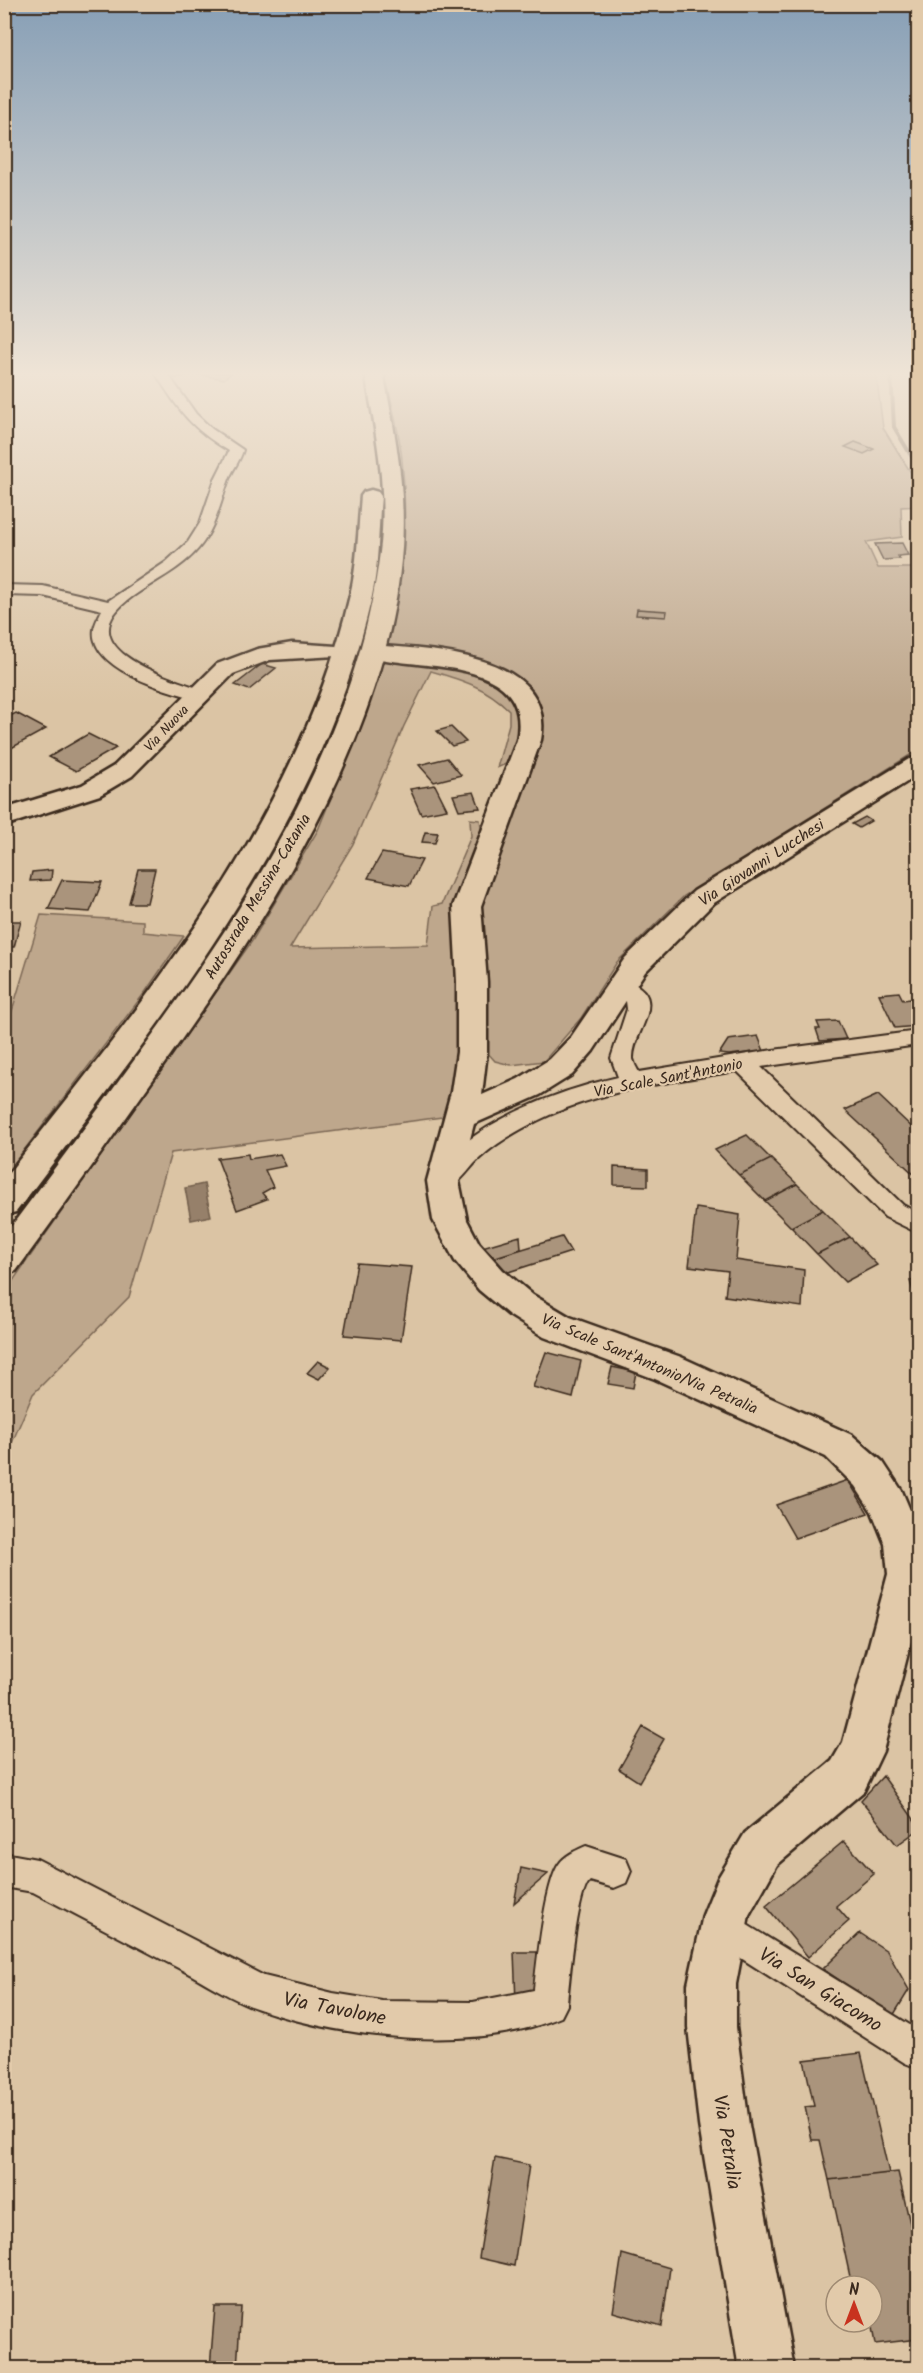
<svg xmlns="http://www.w3.org/2000/svg" width="923" height="2373" font-family="Kalam,sans-serif">
  <style>
    .green { fill: #bea78c; stroke: #7c6855; stroke-width: 1.5 }
    .water { fill: #96806a; stroke: #725e4c; stroke-width: 1.5 }
    .lines { fill: none; stroke-linecap: round; stroke-linejoin: round }
    .stream { stroke: #725e4c; stroke-width: 4 }
    .building { fill: #aa947b; stroke: #3b2a1e; stroke-width: 1.5 }
    .street-casing { stroke: #3b2a1e; stroke-width: 4 }
    .secondary-casing { stroke: #3b2a1e; stroke-width: 5 }
    .highway-casing { stroke: #3b2a1e; stroke-width: 5 }
    .street { fill: #e2caaa; fill-rule: evenodd }
    .secondary { fill: #e2caaa; fill-rule: evenodd }
    .highway { fill: #e2caaa; fill-rule: evenodd }
    .labels { text-anchor: middle; stroke-width: 4.5; stroke-linejoin: round; paint-order: stroke }
    .far-street-label { font-size: 14px; fill: #3b2a1e; stroke: #e2caaa }
    .street-label { font-size: 16px; fill: #3b2a1e; stroke: #e2caaa }
    .near-street-label { font-size: 20px; fill: #3b2a1e; stroke: #e2caaa }
  </style>
  <rect width="100%" height="100%" fill="#dbc4a4"/>
  <filter id="ink" filterUnits="userSpaceOnUse"><feTurbulence type="fractalNoise" baseFrequency=".0167" numOctaves="2"/><feDisplacementMap in="SourceGraphic" scale="12" xChannelSelector="R" yChannelSelector="G"/><feConvolveMatrix kernelMatrix="1 2 1 2 8 2 1 2 1" color-interpolation-filters="sRGB"/></filter>
  <g filter="url(#ink)">
    <!-- green -->
    <path class="green" d="M385 373H876L883 428 918 484V506L901 507 902 537 866 542 878 568H918V750L684 896 617 962 581 1018 544 1061 511 1065 495 1061 486 1051 476 910 540 741C551 655 447 652 386 648 401 584 409 524 402 459 399 430 391 401 385 373Z
      M384 657C422 660 517 668 523 720 524 733 513 751 508 763L497 768 509 724V710C486 687 462 680 431 671L404 726 353 844 290 948 428 945 433 906 442 904 471 836 470 819 480 820 482 834C475 891 468 948 462 1004 458 1043 462 1083 442 1117L171 1153 129 1297 33 1394 5 1459V1292L252 941 318 830 359 729Z
      M41 915 143 921V932L184 936 146 991 5 1175V1014H11Z"/>
    <!-- water -->
    <path class="water" d="M204 1184 211 1216 191 1220 185 1188Z"/>
    <g class="lines">
      <!-- stream -->
      <path class="stream" d="M891 373 894 427 918 467"/>
    </g>
    <!-- building -->
    <path class="building" d="M164 373H231L224 379 194 374 169 380Z
      M855 442 874 449 864 454 845 447Z
      M902 543 908 555 898 556 900 559 883 560 875 544Z
      M637 609 667 611 666 617 636 615Z
      M262 664 276 668 249 690 235 685Z
      M16 713 46 729 4 752V719Z
      M451 727 466 742 452 746 437 731Z
      M88 734 116 748 76 771 49 757Z
      M447 758 461 775 434 782 419 765Z
      M435 785 447 809 421 814 410 789Z
      M474 792 480 808 459 810 453 795Z
      M865 817 871 821 859 828 852 824Z
      M425 832 438 833 435 843 422 842Z
      M382 853 422 860 409 886 368 878Z
      M138 869H155L147 903H129Z
      M52 870 51 880 30 881 32 872Z
      M62 880 102 882 90 912 48 909Z
      M4 921H21L14 947H4Z
      M899 992 903 1000 918 998V1026L895 1028 879 994Z
      M838 1021 846 1039 820 1041 816 1029H820L817 1022Z
      M758 1036 764 1051 729 1055 719 1054 728 1040Z
      M878 1095 918 1133V1178L845 1110Z
      M747 1135 771 1159 739 1175 715 1150Z
      M248 1154 249 1159 280 1154 286 1166 265 1170 273 1187 262 1193 267 1199 237 1210 217 1158Z
      M771 1159 797 1184 765 1201 739 1175Z
      M614 1167 648 1169V1186L614 1185Z
      M797 1184 823 1210 791 1227 765 1201Z
      M696 1208 740 1215 736 1260 804 1270 802 1307 725 1296 728 1271 689 1266Z
      M823 1210 850 1237 817 1254 791 1227Z
      M520 1236 521 1249 486 1260 475 1249Z
      M562 1237 571 1252 499 1275 486 1260Z
      M850 1237 877 1265 845 1282 817 1254Z
      M357 1263 412 1267 401 1340 344 1335Z
      M918 1280V1308L910 1281Z
      M546 1352 581 1361 573 1398 533 1387Z
      M318 1361 330 1367 319 1379 307 1373Z
      M612 1367 636 1372 633 1388 608 1384Z
      M848 1480 868 1513 795 1538 776 1505Z
      M643 1727 664 1739 639 1782 619 1769Z
      M883 1776 918 1825V1830L897 1845 861 1800Z
      M844 1841 874 1874 836 1906 849 1921 808 1957 766 1906Z
      M521 1868 548 1874 514 1903Z
      M860 1933 887 1951 909 1990 893 2016 823 1969Z
      M514 1952H537L540 2001 516 2002Z
      M861 2053 889 2173 829 2180 820 2140H812L805 2107 814 2106 804 2060Z
      M495 2158 529 2165 514 2266 479 2258Z
      M898 2172 918 2258V2339L875 2344 871 2322 872 2286H852L829 2180Z
      M622 2254 670 2268 662 2326 613 2312Z
      M215 2307H241L237 2368H210Z"/>
    <g class="lines">
      <defs>
        <path id="street" d="M155 373H167L196 414 212 429 243 450C240 461 233 469 229 479 220 503 216 528 198 549 180 570 154 581 132 597 63 647 167 678 204 690L207 694 198 699C169 692 104 673 95 641 91 629 97 620 102 610L43 596 4 595V585L43 586 108 601 166 562 188 542 200 523 215 479 229 451C190 428 179 410 155 373Z
          M621 979C676 994 631 1032 633 1059 634 1063 637 1069 639 1072L773 1050 918 1031V1045L761 1067 903 1205 918 1213V1233L885 1217 737 1071C667 1082 593 1091 529 1125 512 1134 494 1145 480 1158 471 1166 464 1178 454 1185 448 1189 443 1187 437 1185L433 1179C464 1124 560 1090 618 1077L611 1058 627 1009 626 1001 610 986 613 981Z
          M586 1846 626 1859 631 1871 626 1883 614 1888 590 1881C577 1891 569 1984 567 2005L561 2017C475 2053 345 2039 259 2009 232 2000 207 1983 182 1970 132 1944 83 1918 33 1892L4 1887V1853L37 1859 264 1976 333 1993 382 2001 473 2002 534 1990C537 1964 545 1883 559 1864 565 1855 577 1850 586 1846Z
          M723 1910 918 2030V2068L905 2063 711 1939 706 1927 711 1915Z"/>
        <path id="secondary" d="M292 643 336 646 339 651 336 656 270 660 233 674 132 776 100 795 4 826V809L82 785 114 766 217 664 257 649Z
          M384 646C441 650 556 657 541 740L481 906 487 982V1052L482 1095 518 1079 550 1059 571 1037 625 958 694 891 909 759 918 757V775L714 903 645 972 593 1051 572 1075 540 1095 474 1124 459 1181 467 1220 479 1243 503 1270 533 1295 570 1317 681 1357 852 1435 883 1462 902 1491 918 1529V1614L883 1751 864 1791 777 1865 749 1915 736 1984V2027L749 2125 794 2368H739L699 2125 688 2027V1984L703 1915 718 1878 745 1833 832 1761 843 1742 888 1574 885 1544 872 1512 855 1486 826 1457 655 1379 544 1337 509 1315 479 1290 455 1261 433 1220 427 1181 451 1092 457 1052V982L453 906 517 740C533 658 426 670 376 658L373 653 376 648Z"/>
        <path id="highway" d="M365 373H383C395 431 406 489 402 548 389 739 265 922 157 1074 110 1140 64 1206 16 1271L4 1275V1236C48 1177 92 1118 135 1059 246 907 356 744 380 552 388 492 376 431 365 373Z
          M371 490 378 492 381 496C378 528 379 564 372 596 319 832 158 1023 16 1212L4 1215V1179C144 1001 298 820 350 595 358 563 358 528 361 496L364 492Z"/>
      </defs>
      <!-- street casing -->
      <use href="#street" class="street-casing"/>
      <!-- secondary casing -->
      <use href="#secondary" class="secondary-casing"/>
      <!-- highway casing -->
      <use href="#highway" class="highway-casing"/>
      <!-- street -->
      <use href="#street" class="street"/>
      <!-- secondary -->
      <use href="#secondary" class="secondary"/>
      <!-- highway -->
      <use href="#highway" class="highway"/>
    </g>
  </g>
  <!-- sky -->
  <linearGradient id="sky" x2="0" y2="1"><stop stop-color="#879fb6"/><stop offset="0.53" stop-color="#efe4d6"/><stop offset="1" stop-color="#efe4d6" stop-opacity="0"/></linearGradient>
  <rect width="923" height="705" fill="url(#sky)"/>
  <g class="labels">
    <!-- far-street labels -->
    <g class="far-street-label">
      <text transform="translate(166 728) rotate(-47)" y="5">Via Nuova</text>
    </g>
    <!-- street labels -->
    <g class="street-label">
      <text transform="translate(761 862) rotate(-33)" y="6">Via Giovanni Lucchesi</text>
      <text transform="translate(257 896) rotate(-59)" y="6">Autostrada Messina-Catania</text>
      <text transform="translate(668 1077) rotate(-11)" y="6">Via Scale Sant'Antonio</text>
      <text transform="translate(650 1363) rotate(23)" y="6">Via Scale Sant'Antonio/Via Petralia</text>
    </g>
    <!-- near-street labels -->
    <g class="near-street-label">
      <text transform="translate(821 1989) rotate(32)" y="7">Via San Giacomo</text>
      <text transform="translate(335 2008) rotate(11)" y="7">Via Tavolone</text>
      <text transform="translate(728 2142) rotate(81)" y="7">Via Petralia</text>
    </g>
  </g>
  <!-- margin -->
  <rect width="923" height="2373" fill="none" stroke="#e2caaa" stroke-width="24"/>
  <rect x="12" y="12" width="899" height="2349" fill="none" stroke="#3b2a1e" stroke-width="2" filter="url(#ink)"/>
  <!-- north arrow -->
  <g transform="translate(854 2304)"><circle r="28" fill="#e2caaa" stroke="#9f8a72" stroke-width="1.5"/>
  <path d="M0-4.5L10 22L0 15L-10 22Z" fill="#c8321e"/>
  <text y="-9" font-size="16" font-weight="bold" text-anchor="middle" fill="#3b2a1e">N</text>
  </g>
</svg>
